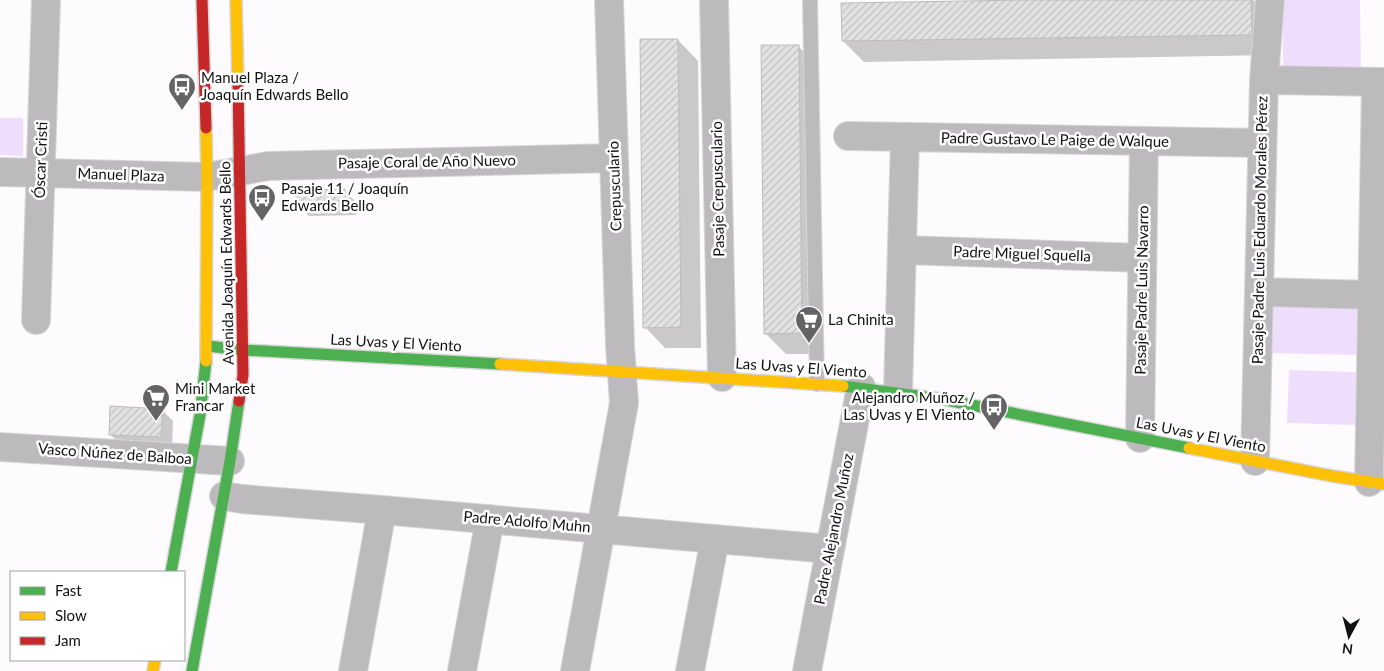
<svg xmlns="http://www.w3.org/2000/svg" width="1384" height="671" font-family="Lato,sans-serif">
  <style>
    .green { fill: #efdefb }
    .shadow { fill: #0003 }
    .building { fill: url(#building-hatch); stroke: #bcbbbd }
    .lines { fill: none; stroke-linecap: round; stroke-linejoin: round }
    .lane-casing { stroke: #d7d6d8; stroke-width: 16 }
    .street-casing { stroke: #d7d6d8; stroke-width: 30 }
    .fast-casing { stroke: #d7d6d8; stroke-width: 14 }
    .slow-casing { stroke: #d7d6d8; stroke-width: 14 }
    .jam-casing { stroke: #d7d6d8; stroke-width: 14 }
    .lane { stroke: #bcbabc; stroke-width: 14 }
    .street { stroke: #bcbabc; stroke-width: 28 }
    .fast { stroke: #4caf50; stroke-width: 11 }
    .slow { stroke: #ffc107; stroke-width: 11 }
    .jam { stroke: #c62828; stroke-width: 11 }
    .labels { text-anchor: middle; stroke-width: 5; stroke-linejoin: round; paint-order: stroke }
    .poi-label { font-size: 15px; fill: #121113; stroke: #fff; text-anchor: start }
    .street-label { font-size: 15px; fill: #121113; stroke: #fff }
  </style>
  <defs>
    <pattern id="building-hatch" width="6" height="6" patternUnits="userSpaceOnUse" patternTransform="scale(1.25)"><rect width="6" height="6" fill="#e2e1e3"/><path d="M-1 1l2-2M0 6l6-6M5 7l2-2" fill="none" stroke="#c1c0c2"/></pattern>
  </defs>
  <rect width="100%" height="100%" fill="#fdfbfe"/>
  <!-- green -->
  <path class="green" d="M1283 0H1360L1361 68 1283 67Z
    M0 118H23V156L0 155Z
    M1271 298 1359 300 1358 355 1270 353Z
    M1289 370 1357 372 1355 425 1287 423Z"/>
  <!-- shadow -->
  <path class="shadow" d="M1101 0H1253L1271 18 1272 55 864 62 843 41Z
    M678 40 698 61 701 348H665L645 327Z
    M798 46 819 67 822 354H786L765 333Z
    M344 190 356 202V215L309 216 298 205Z
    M162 410 173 421 172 448 121 445 110 434Z"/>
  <!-- building -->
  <path class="building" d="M1026 0H1251L1252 35 842 41 841 3Z
    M640 39H678L681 327 643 328Z
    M761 45H799L802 333 764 334Z
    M345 189V204L296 205V190Z
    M110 406 163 409 161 437 109 435Z"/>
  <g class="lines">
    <defs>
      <path id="lane" d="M810 0 817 384"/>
      <path id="street" d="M714 0 722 377
        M1264 80 1384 82
        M848 136 1262 143
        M0 172 207 177 268 166 614 158
        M902 250 1142 258
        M1259 292 1372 295
        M36 320 46 0
        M898 391 905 137
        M1140 438 1144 141
        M0 447 230 461
        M1255 461 1264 80 1270 0
        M1369 482 1376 82
        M224 496 242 499 382 510 830 549
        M353 671 382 510
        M462 671 490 519
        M575 671 624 403 620 346 609 0
        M690 671 715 539
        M807 671 861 387"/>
      <path id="fast" d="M207 346 244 350 500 364
        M843 386 941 399 1189 448
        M171 572 200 415 206 361
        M192 671 230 461 239 401"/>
      <path id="slow" d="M236 0 238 83
        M206 128 207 177 206 361
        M500 364 843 386
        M1189 448 1332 476 1384 484
        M153 671 155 660"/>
      <path id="jam" d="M202 0 206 128
        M238 83 243 375 239 401"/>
    </defs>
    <!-- lane casing -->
    <use href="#lane" class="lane-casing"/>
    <!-- street casing -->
    <use href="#street" class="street-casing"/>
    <!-- fast casing -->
    <use href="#fast" class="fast-casing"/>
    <!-- slow casing -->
    <use href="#slow" class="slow-casing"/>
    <!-- jam casing -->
    <use href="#jam" class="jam-casing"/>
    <!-- lane -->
    <use href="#lane" class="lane"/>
    <!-- street -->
    <use href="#street" class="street"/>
    <!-- fast -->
    <use href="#fast" class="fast"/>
    <!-- slow -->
    <use href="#slow" class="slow"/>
    <!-- jam -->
    <use href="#jam" class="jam"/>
  </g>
  <!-- icons -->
  <defs>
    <symbol id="bus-pin" viewBox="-11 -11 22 30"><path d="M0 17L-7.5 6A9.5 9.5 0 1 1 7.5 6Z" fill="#646365" stroke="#fff"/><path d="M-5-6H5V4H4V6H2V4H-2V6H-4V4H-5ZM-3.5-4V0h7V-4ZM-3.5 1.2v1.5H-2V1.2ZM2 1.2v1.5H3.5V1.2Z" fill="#fff"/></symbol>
    <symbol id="supermarket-pin" viewBox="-11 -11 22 30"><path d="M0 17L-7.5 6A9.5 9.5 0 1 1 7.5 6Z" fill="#646365" stroke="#fff"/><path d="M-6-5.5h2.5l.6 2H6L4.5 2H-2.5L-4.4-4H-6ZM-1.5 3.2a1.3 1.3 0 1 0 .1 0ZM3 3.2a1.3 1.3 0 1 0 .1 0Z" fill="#fff"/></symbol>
  </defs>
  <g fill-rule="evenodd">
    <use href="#bus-pin" x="166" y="71" width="32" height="43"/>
    <use href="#bus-pin" x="246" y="182" width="32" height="43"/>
    <use href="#supermarket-pin" x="793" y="304" width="32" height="43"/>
    <use href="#supermarket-pin" x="140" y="382" width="32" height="43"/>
    <use href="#bus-pin" x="978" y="391" width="32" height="43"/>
  </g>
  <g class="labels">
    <!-- poi labels -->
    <g class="poi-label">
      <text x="201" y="83">Manuel Plaza /<tspan x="201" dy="17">Joaquín Edwards Bello</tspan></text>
      <text x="281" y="194">Pasaje 11 / Joaquín<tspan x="281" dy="17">Edwards Bello</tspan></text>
      <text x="828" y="325">La Chinita</text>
      <text x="175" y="394">Mini Market<tspan x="175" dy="17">Francar</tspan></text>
      <text x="975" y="403" text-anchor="end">Alejandro Muñoz /<tspan x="975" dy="17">Las Uvas y El Viento</tspan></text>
    </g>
    <!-- street labels -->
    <g class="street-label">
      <text transform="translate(1055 140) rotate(1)" y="5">Padre Gustavo Le Paige de Walque</text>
      <text transform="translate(41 160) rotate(-88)" y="5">Óscar Cristi</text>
      <text transform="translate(427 162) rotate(-1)" y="5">Pasaje Coral de Año Nuevo</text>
      <text transform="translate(121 175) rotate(2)" y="5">Manuel Plaza</text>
      <text transform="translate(615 186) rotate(-92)" y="5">Crepusculario</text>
      <text transform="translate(718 189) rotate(-91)" y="5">Pasaje Crepusculario</text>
      <text transform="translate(1260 230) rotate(-89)" y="5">Pasaje Padre Luis Eduardo Morales Pérez</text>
      <text transform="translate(1022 254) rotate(2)" y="5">Padre Miguel Squella</text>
      <text transform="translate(227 263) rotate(-91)" y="5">Avenida Joaquín Edwards Bello</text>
      <text transform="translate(1142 290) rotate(-89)" y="5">Pasaje Padre Luis Navarro</text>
      <text transform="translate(396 343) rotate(3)" y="5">Las Uvas y El Viento</text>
      <text transform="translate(801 368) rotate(4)" y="5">Las Uvas y El Viento</text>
      <text transform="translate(1201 435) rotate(11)" y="5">Las Uvas y El Viento</text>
      <text transform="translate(115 454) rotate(4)" y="5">Vasco Núñez de Balboa</text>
      <text transform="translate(527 522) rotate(5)" y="5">Padre Adolfo Muhn</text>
      <text transform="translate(834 529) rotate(-79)" y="5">Padre Alejandro Muñoz</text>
    </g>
  </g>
  <!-- legend -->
  <rect x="10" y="571" width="175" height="90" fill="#ffffff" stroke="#a0a0a1"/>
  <rect x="20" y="587" width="25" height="8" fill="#4caf50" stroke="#a0a0a1"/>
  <text x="55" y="596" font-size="15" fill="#121113">Fast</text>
  <rect x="20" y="612" width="25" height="8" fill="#ffc107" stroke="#a0a0a1"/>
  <text x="55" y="621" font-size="15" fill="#121113">Slow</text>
  <rect x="20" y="637" width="25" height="8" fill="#c62828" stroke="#a0a0a1"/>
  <text x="55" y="646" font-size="15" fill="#121113">Jam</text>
  <!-- north arrow -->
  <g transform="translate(1349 636) rotate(187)" stroke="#ffffff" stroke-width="4" paint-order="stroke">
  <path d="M0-4L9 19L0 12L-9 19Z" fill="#121113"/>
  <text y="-8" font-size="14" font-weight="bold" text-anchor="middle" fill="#121113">N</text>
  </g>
</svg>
